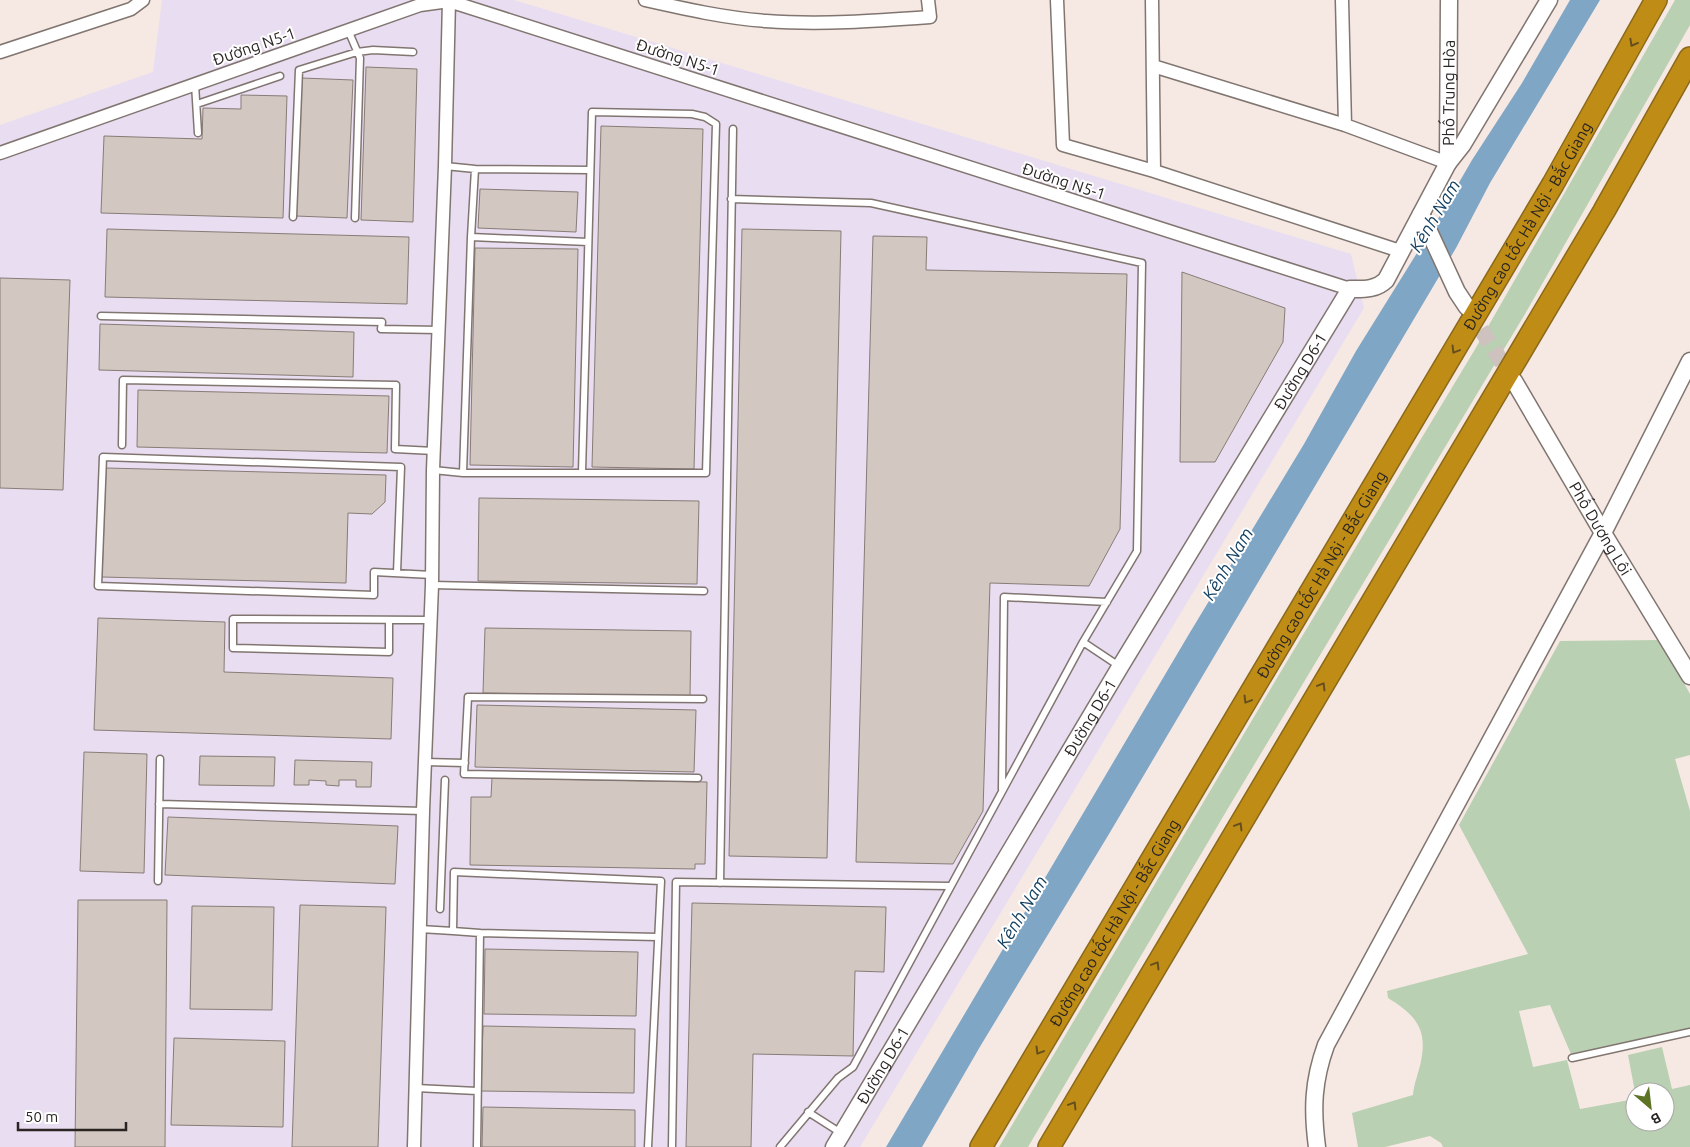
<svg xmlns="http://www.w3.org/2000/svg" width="1690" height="1147" font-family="Ubuntu,sans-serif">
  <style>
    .industrial { fill: #e9ddf1 }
    .green { fill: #b9d0b3 }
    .water { fill: #80a6c6 }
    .building { fill: #d3c7c1; stroke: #877c76 }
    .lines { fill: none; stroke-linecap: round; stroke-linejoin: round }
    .secondary-tunnel { stroke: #cdc2bd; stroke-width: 16; stroke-dasharray: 16 8; stroke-linecap: butt }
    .lane-casing { stroke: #817570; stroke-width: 9 }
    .street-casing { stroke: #817570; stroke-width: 15 }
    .secondary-casing { stroke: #817570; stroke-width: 19 }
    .highway-casing { stroke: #8b691b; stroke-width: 24 }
    .lane { stroke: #fff; stroke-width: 6 }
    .street { stroke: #fff; stroke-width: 12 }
    .secondary { stroke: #fff; stroke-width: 16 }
    .highway { stroke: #bf8d16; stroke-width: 21 }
    .oneway { stroke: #664f1e }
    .labels { text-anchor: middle; stroke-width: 4; stroke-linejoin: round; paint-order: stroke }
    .street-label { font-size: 16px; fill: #2a2523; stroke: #fff }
    .water-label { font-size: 18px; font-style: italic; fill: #113e5f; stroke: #fff }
  </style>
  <rect width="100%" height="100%" fill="#f6e9e3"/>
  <!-- industrial -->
  <path class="industrial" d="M162 0H514L1351 254 1364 308 860 1147H0V125L153 72Z"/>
  <!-- green -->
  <path class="green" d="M1675 0H1690V25L1525 314 1227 810 1028 1147H999L1280 673 1474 351Z
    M1660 640 1690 694V755L1675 759 1690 811V1029L1571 1054 1550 1005 1519 1011 1533 1067 1567 1060 1580 1109 1635 1099V1122H1665V1092H1635L1628 1055 1662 1047 1672 1089 1690 1085V1147H1443L1441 1143 1430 1136 1385 1147H1358L1352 1113 1413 1095C1414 1083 1419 1072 1421 1061 1428 1028 1414 1014 1388 998L1387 991 1528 954 1459 825 1560 641Z"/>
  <!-- water -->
  <path class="water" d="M1570 0H1600L1490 183 1456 248 1109 834 981 1045 922 1147H886L1189 634 1304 444 1356 351 1435 224 1472 160 1522 83Z"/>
  <!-- building -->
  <path class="building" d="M366 67 417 69 413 222 361 220Z
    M302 78 353 80 347 218 296 216Z
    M241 95 287 96 283 218 101 213 104 136 202 139 203 108 241 109Z
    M601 126 703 129 694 469 592 467Z
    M480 189 578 192 576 232 478 228Z
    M107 229 409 237 407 304 105 297Z
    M742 229 841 231 827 858 729 856Z
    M873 236 927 237 926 270 1127 274 1120 529 1089 586 990 583 983 811 953 864 856 862Z
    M475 248 578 249 573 467 470 465Z
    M1182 272 1285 308 1283 342 1215 462H1180Z
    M0 278 70 280 63 490 0 488Z
    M100 324 354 332 353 377 99 370Z
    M138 390 389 396 387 453 137 447Z
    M106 468 386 475 385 502 372 514 348 513 346 583 102 577Z
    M479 498 699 501 697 584 478 581Z
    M98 618 225 622 224 672 393 678 391 739 94 730Z
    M485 628 691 631 690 697 483 693Z
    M477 705 696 710 694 772 475 767Z
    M84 752 147 754 144 873 80 871Z
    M200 756 275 757 274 786 199 785Z
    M295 760 372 762 371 787H356V780H339V786L326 785V781L309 780V785H294Z
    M492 778 707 782 705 864H695V869L470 865 471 797H491Z
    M168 817 398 826 395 884 165 875Z
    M78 900H167L165 1147H75Z
    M692 903 886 907 884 972 855 971 853 1056 753 1054 751 1147H686Z
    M300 905 386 907 378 1147H292Z
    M192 906 274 907 272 1010 190 1009Z
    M485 949 638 952 636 1016 484 1014Z
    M483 1026 635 1029 634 1093 481 1091Z
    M174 1038 285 1041 283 1127 171 1125Z
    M483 1107 635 1110V1147H482Z"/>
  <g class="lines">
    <!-- secondary-tunnel -->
    <path class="secondary-tunnel" d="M1468 309 1514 381"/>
    <defs>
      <path id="lane" d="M348 30 360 58 355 218
        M195 84 198 133
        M197 104 280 76
        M445 166 475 169 590 170
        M731 199 871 203 1142 263 1137 551 1083 642 853 1067 838 1078 780 1147
        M293 217 299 70 357 52 373 50 413 52
        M471 237 588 242
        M101 316 382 322 381 329 439 330
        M122 445 123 380 396 385 395 449 434 451
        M433 470 463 473H706L716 124 705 117 692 114 592 112 582 472
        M463 473 471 237 475 169
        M397 573 401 467 103 457 98 586 374 595V572L432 575
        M432 585 704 591
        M389 620V652L233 648V619L431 620
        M1083 642 1119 666
        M425 762 465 763
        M698 778 464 774 468 697 703 699
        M1002 789 1004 597 1107 602
        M159 804 423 811
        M158 881 160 759
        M720 883 733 129
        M440 909 445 780
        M420 929 453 931
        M480 933 658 937
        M1572 1058 1690 1032
        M416 1088 477 1091
        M808 1112 841 1133
        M477 1147 480 933 453 931 454 872 661 881 648 1147
        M672 1147 676 882 949 886"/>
      <path id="street" d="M645 0C685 9 725 18 766 21 820 25 875 21 930 17L928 0
        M1057 0 1063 145 1154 171 1400 251
        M1152 0 1154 171
        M1342 0 1345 125
        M0 52 131 9 143 0
        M1153 66 1345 125 1448 163
        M0 153 420 5 449 1 1350 289
        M414 1147 423 811 432 585 433 470 445 166 449 1"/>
      <g id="secondary">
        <path d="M1448 163 1463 144 1549 0"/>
        <path d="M1421 214 1457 292 1467 307"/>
        <path id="s1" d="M1514 381 1603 533 1690 676"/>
        <path id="s2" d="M834 1147 1120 667 1350 289C1363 289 1376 290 1386 280L1448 163 1449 0"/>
        <path d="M1317 1147C1312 1109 1313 1081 1326 1045L1603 533 1690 361"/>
      </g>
      <g id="highway">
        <path id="s3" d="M981 1147 1553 184 1656 0"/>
        <path d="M1049 1147 1604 211 1690 58"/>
      </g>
    </defs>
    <!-- lane casing -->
    <use href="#lane" class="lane-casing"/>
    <!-- street casing -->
    <use href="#street" class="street-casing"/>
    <!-- secondary casing -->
    <use href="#secondary" class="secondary-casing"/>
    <!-- highway casing -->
    <use href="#highway" class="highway-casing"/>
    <!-- lane -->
    <use href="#lane" class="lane"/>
    <!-- street -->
    <use href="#street" class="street"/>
    <!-- secondary -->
    <use href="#secondary" class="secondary"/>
    <!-- highway -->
    <use href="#highway" class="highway"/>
  </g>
  <!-- one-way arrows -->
  <defs><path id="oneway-chevron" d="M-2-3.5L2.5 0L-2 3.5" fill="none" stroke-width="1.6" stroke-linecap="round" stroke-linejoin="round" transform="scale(1.25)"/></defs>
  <g class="oneway">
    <use href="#oneway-chevron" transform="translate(1633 43) rotate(119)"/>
    <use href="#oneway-chevron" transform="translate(1455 350) rotate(121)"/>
    <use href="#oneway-chevron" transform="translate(1322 686) rotate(-59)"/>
    <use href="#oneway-chevron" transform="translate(1247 700) rotate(121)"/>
    <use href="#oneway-chevron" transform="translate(1239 826) rotate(-59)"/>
    <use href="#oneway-chevron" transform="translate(1156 965) rotate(-59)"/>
    <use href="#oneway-chevron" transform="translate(1039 1051) rotate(121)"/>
    <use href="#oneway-chevron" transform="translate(1073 1105) rotate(-59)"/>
  </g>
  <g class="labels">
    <!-- street labels -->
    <g class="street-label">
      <text transform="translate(254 46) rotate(-19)" y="6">Đường N5-1</text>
      <text transform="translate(678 57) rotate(18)" y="6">Đường N5-1</text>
      <text dy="6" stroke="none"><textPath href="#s2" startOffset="1242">Phố Trung Hòa</textPath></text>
      <text transform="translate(1064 181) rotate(18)" y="6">Đường N5-1</text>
      <text dy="6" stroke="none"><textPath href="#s3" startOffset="1071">Đường cao tốc Hà Nội - Bắc Giang</textPath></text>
      <text dy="6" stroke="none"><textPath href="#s2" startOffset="905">Đường D6-1</textPath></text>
      <text dy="6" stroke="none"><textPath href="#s1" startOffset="171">Phố Dương Lôi</textPath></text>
      <text dy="6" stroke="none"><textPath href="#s3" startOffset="666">Đường cao tốc Hà Nội - Bắc Giang</textPath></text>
      <text dy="6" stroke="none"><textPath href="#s2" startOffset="500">Đường D6-1</textPath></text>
      <text dy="6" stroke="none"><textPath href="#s3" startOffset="261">Đường cao tốc Hà Nội - Bắc Giang</textPath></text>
      <text dy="6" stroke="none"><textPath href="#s2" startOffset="95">Đường D6-1</textPath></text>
    </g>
    <!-- water labels -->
    <g class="water-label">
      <text transform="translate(1435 216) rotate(-59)" y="6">Kênh Nam</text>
      <text transform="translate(1228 564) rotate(-59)" y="6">Kênh Nam</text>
      <text transform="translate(1022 912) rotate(-59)" y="6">Kênh Nam</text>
    </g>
  </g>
  <!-- north arrow -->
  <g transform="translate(1650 1107) rotate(152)"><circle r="24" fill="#ffffff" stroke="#aaa8a7"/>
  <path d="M0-4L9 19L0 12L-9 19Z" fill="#5d7425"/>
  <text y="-8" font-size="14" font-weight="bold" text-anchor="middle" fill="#2a2523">B</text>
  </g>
  <!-- scale -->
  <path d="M18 1122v8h108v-8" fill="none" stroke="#2a2523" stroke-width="2.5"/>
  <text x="25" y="1122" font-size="15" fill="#2a2523" stroke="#ffffff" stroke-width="4" paint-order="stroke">50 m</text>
</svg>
